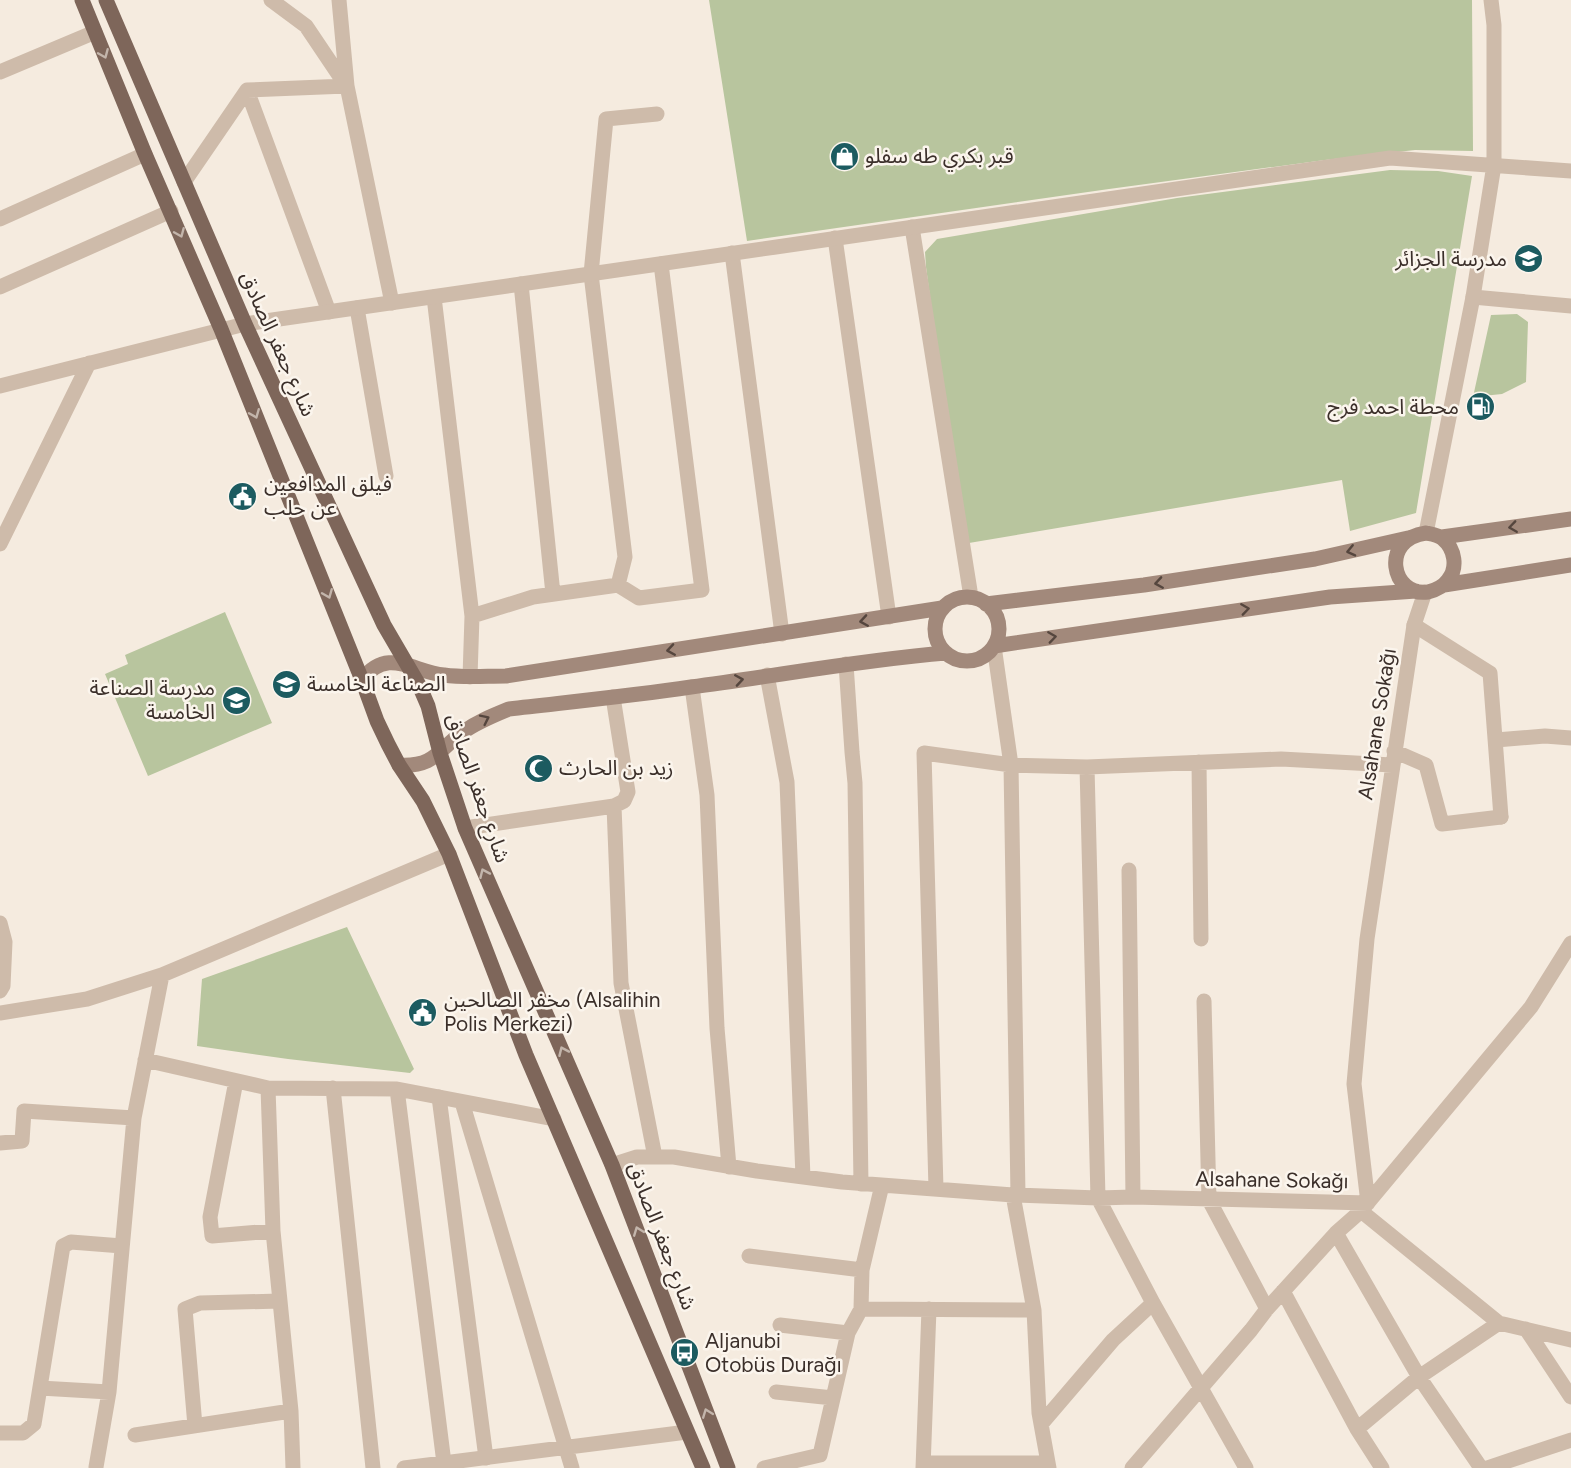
<svg xmlns="http://www.w3.org/2000/svg" width="1571" height="1468" font-family="Figtree,'Noto Sans Arabic',sans-serif">
  <style>
    .green { fill: #b8c59e }
    .lines { fill: none; stroke-linecap: round; stroke-linejoin: round }
    .pedestrian { stroke: #cebbaa; stroke-width: 15 }
    .minor { stroke: #cebbaa; stroke-width: 15 }
    .tertiary { stroke: #cebbaa; stroke-width: 15 }
    .secondary { stroke: #a2897b; stroke-width: 15 }
    .primary { stroke: #7e665a; stroke-width: 15 }
    .oneway { stroke: #c3b5ab }
    .oneway2 { stroke: #55463e }
    .labels { text-anchor: middle; stroke-width: 5; stroke-linejoin: round; paint-order: stroke }
    .poi-label { font-size: 21px; fill: #3b2f2a; stroke: #fbf5ed; text-anchor: start }
    .street-label { font-size: 21px; fill: #3b2f2a; stroke: #fbf5ed }
  </style>
  <rect width="100%" height="100%" fill="#f5ebdf"/>
  <!-- green -->
  <path class="green" d="M709 0H1472L1473 151 1415 150 1325 160 1109 189 747 241Z
    M1390 170 1438 171 1472 176 1416 513 1350 531 1342 480 963 544 926 267 925 252 937 239 1177 198Z
    M1517 314 1528 322 1526 382 1502 394 1473 397 1491 315Z
    M225 612 272 723 148 776 105 674 128 664 125 655Z
    M347 927 414 1069 410 1073 288 1059 197 1046 202 979Z"/>
  <g class="lines">
    <!-- pedestrian -->
    <path class="pedestrian" d="M1414 625 1490 673 1501 817
      M1496 740 1545 736 1571 738
      M439 1097 486 1458"/>
    <!-- minor -->
    <path class="minor" d="M271 0 306 26 345 84
      M339 0 347 86 392 303
      M0 72 95 32
      M247 90 329 312
      M184 182 247 90 347 86
      M0 219 145 154
      M912 227 971 597
      M835 238 889 617
      M732 253 782 634
      M521 284 553 594
      M0 287 171 211
      M434 297 472 616 470 677
      M1473 297 1571 306
      M357 308 386 476
      M0 386 245 324
      M0 544 89 363
      M618 585 639 598 702 590 661 264
      M472 616 533 597 618 585 625 557 591 274 606 119 657 114
      M994 646 1011 765 1087 767 1281 759 1392 765
      M846 664 852 752 855 783 861 1184
      M767 675 787 782 803 1177
      M692 687 707 795 717 1028 729 1167
      M613 697 628 792 624 801 614 806
      M1394 751 1426 765 1442 824 1501 817
      M1199 762 1201 939
      M1087 767 1098 1198 1153 1303 1246 1468
      M465 828 614 806 621 983 655 1157
      M1129 870 1133 1197
      M0 923 5 942 3 986 0 991
      M1204 1001 1209 1200 1267 1309
      M0 1013 87 999 162 975 449 854
      M145 1060 268 1088 397 1089 554 1119
      M236 1081 210 1217 212 1236 273 1231
      M268 1088 273 1231 291 1411 293 1468
      M333 1088 373 1468
      M397 1089 444 1463
      M462 1102 572 1468
      M0 1143 22 1141 24 1111 134 1118
      M612 1165 637 1157H674L757 1171 842 1182 1013 1195
      M936 1189 924 753 1011 765 1018 1195
      M1361 1211 1499 1323 1571 1340
      M1336 1233 1419 1377 1481 1468
      M749 1256 862 1270
      M1283 1291 1357 1429 1382 1468
      M861 1309 1034 1310
      M780 1325 848 1333
      M1526 1329 1571 1397
      M40 1388 109 1392
      M776 1392 833 1398
      M1042 1423 1113 1340 1153 1303
      M195 1426 185 1309 200 1303 280 1301
      M1357 1429 1419 1377 1499 1323
      M0 1433H23L34 1424 63 1246 71 1242 122 1246
      M135 1435 291 1411
      M924 1463H1048
      M96 1467 109 1392 134 1118 162 975
      M404 1468 687 1432
      M764 1468 820 1455 848 1333 861 1309 862 1270 882 1185
      M923 1468 929 1309
      M1049 1468 1039 1413 1034 1310 1013 1195 1098 1198 1133 1197 1368 1203 1354 1084 1367 939 1414 625 1425 592
      M1132 1468 1251 1330 1267 1309 1336 1233 1361 1211 1531 1007 1571 943
      M1487 1468 1571 1440"/>
    <!-- tertiary -->
    <path class="tertiary" d="M245 324 1390 158 1571 171
      M1426 533 1473 297 1494 165V25L1491 0"/>
    <!-- secondary -->
    <path class="secondary" d="M1426 533C1431 534 1439 535 1443 539 1455 549 1458 568 1448 580 1443 587 1436 590 1428 592 1391 597 1380 539 1426 533Z
      M1442 537 1571 519
      M1444 585 1571 565
      M935 629a32 32 0 1 1 64 0a32 32 0 1 1-64 0Z
      M986 604 1144 585 1315 559 1408 538
      M994 646 1330 597 1416 591
      M362 680C387 646 413 672 444 675 464 678 485 676 506 676L942 608
      M399 765C435 767 438 750 463 732 477 722 492 716 509 709 569 702 630 696 691 687 776 676 860 660 946 653"/>
    <!-- primary -->
    <path class="primary" d="M82 0 145 154 221 329 362 680 377 721 388 744 399 765 423 801 449 854 526 1055 703 1468
      M106 0 245 324 384 625 419 685 428 706 440 753 465 828 612 1165 728 1468"/>
  </g>
  <!-- one-way arrows -->
  <defs><path id="oneway-chevron" d="M-2-3.5L2.5 0L-2 3.5" fill="none" stroke-width="1.6" stroke-linecap="round" stroke-linejoin="round" transform="scale(1.5)"/></defs>
  <g class="oneway">
    <use href="#oneway-chevron" transform="translate(104 54) rotate(67)"/>
    <use href="#oneway-chevron" transform="translate(180 233) rotate(67)"/>
    <use href="#oneway-chevron" transform="translate(255 414) rotate(68)"/>
    <use href="#oneway-chevron" transform="translate(328 594) rotate(68)"/>
    <use href="#oneway-chevron" transform="translate(484 873) rotate(-114)"/>
    <use href="#oneway-chevron" transform="translate(563 1051) rotate(-114)"/>
    <use href="#oneway-chevron" transform="translate(638 1231) rotate(-111)"/>
    <use href="#oneway-chevron" transform="translate(707 1413) rotate(-111)"/>
  </g>
  <g class="oneway2">
    <use href="#oneway-chevron" transform="translate(1513 527) rotate(172)"/>
    <use href="#oneway-chevron" transform="translate(1351 551) rotate(167)"/>
    <use href="#oneway-chevron" transform="translate(1159 583) rotate(171)"/>
    <use href="#oneway-chevron" transform="translate(1245 609) rotate(-8)"/>
    <use href="#oneway-chevron" transform="translate(864 621) rotate(171)"/>
    <use href="#oneway-chevron" transform="translate(1052 637) rotate(-8)"/>
    <use href="#oneway-chevron" transform="translate(671 650) rotate(171)"/>
    <use href="#oneway-chevron" transform="translate(739 680) rotate(-9)"/>
    <use href="#oneway-chevron" transform="translate(485 719) rotate(-26)"/>
  </g>
  <!-- icons -->
  <defs>
    <symbol id="shop-disc" viewBox="-11 -11 22 22"><circle r="9.5" fill="#1c5b60" stroke="#fbf5ed"/><path d="M-5-2.5h2.3a2.7 3.5 0 0 1 5.4 0H5L5.5 6h-11ZM-1.5-2.5h3a1.5 2.3 0 0 0-3 0Z" fill="#fff"/></symbol>
    <symbol id="school-disc" viewBox="-11 -11 22 22"><circle r="9.5" fill="#1c5b60" stroke="#fbf5ed"/><path d="M0-5L7-2L0 1L-7-2ZM-4 1L0 2.5L4 1V4Q0 6-4 4Z" fill="#fff"/></symbol>
    <symbol id="fuel-disc" viewBox="-11 -11 22 22"><circle r="9.5" fill="#1c5b60" stroke="#fbf5ed"/><path d="M-5.5-6h7V0h2V4h1.3V-2.5L3-4.5l.8-.8L6-3V5H2.5V1h-1V6h-7ZM-4.2-4.7v3.2H.2V-4.7Z" fill="#fff"/></symbol>
    <symbol id="civic-disc" viewBox="-11 -11 22 22"><circle r="9.5" fill="#1c5b60" stroke="#fbf5ed"/><path d="M-.6-6.5H3V-4.5H.6V-3L4-1V1h2V6H-6V1h2V-1L-.6-3ZM-1.2 2.5V6h2.4V2.5Z" fill="#fff"/></symbol>
    <symbol id="mosque-disc" viewBox="-11 -11 22 22"><circle r="9.5" fill="#1c5b60" stroke="#fbf5ed"/><path d="M3.5-4.9A6 6 0 1 0 3.5 4.9A5 5 0 1 1 3.5-4.9Z" fill="#fff"/></symbol>
    <symbol id="bus-disc" viewBox="-11 -11 22 22"><circle r="9.5" fill="#1c5b60" stroke="#fbf5ed"/><path d="M-5-6H5V4H4V6H2V4H-2V6H-4V4H-5ZM-3.5-4V0h7V-4ZM-3.5 1.2v1.5H-2V1.2ZM2 1.2v1.5H3.5V1.2Z" fill="#fff"/></symbol>
  </defs>
  <g fill-rule="evenodd">
    <use href="#shop-disc" x="828" y="140" width="33" height="33"/>
    <use href="#school-disc" x="1512" y="242" width="33" height="33"/>
    <use href="#fuel-disc" x="1464" y="390" width="33" height="33"/>
    <use href="#civic-disc" x="226" y="480" width="33" height="33"/>
    <use href="#school-disc" x="270" y="668" width="33" height="33"/>
    <use href="#school-disc" x="220" y="684" width="33" height="33"/>
    <use href="#mosque-disc" x="522" y="752" width="33" height="33"/>
    <use href="#civic-disc" x="406" y="996" width="33" height="33"/>
    <use href="#bus-disc" x="668" y="1336" width="33" height="33"/>
  </g>
  <g class="labels">
    <!-- poi labels -->
    <g class="poi-label">
      <text x="865" y="163">قبر بكري طه سفلو</text>
      <text x="1507" y="266" text-anchor="end">مدرسة الجزائر</text>
      <text x="1459" y="414" text-anchor="end">محطة احمد فرج</text>
      <text x="264" y="491">فيلق المدافعين<tspan x="264" dy="24">عن حلب</tspan></text>
      <text x="307" y="691">الصناعة الخامسة</text>
      <text x="215" y="695" text-anchor="end">مدرسة الصناعة<tspan x="215" dy="24">الخامسة</tspan></text>
      <text x="559" y="775">زيد بن الحارث</text>
      <text x="444" y="1007">مخفر الصالحين (Alsalihin<tspan x="444" dy="24">Polis Merkezi)</tspan></text>
      <text x="705" y="1348">Aljanubi<tspan x="705" dy="24">Otobüs Durağı</tspan></text>
    </g>
    <!-- street labels -->
    <g class="street-label">
      <text transform="translate(278 344) rotate(66)" y="7">شارع جعفر الصادق</text>
      <text transform="translate(1377 724) rotate(-81)" y="7">Alsahane Sokağı</text>
      <text transform="translate(478 788) rotate(71)" y="7">شارع جعفر الصادق</text>
      <text transform="translate(1272 1180) rotate(1)" y="7">Alsahane Sokağı</text>
      <text transform="translate(662 1236) rotate(69)" y="7">شارع جعفر الصادق</text>
    </g>
  </g>
</svg>
